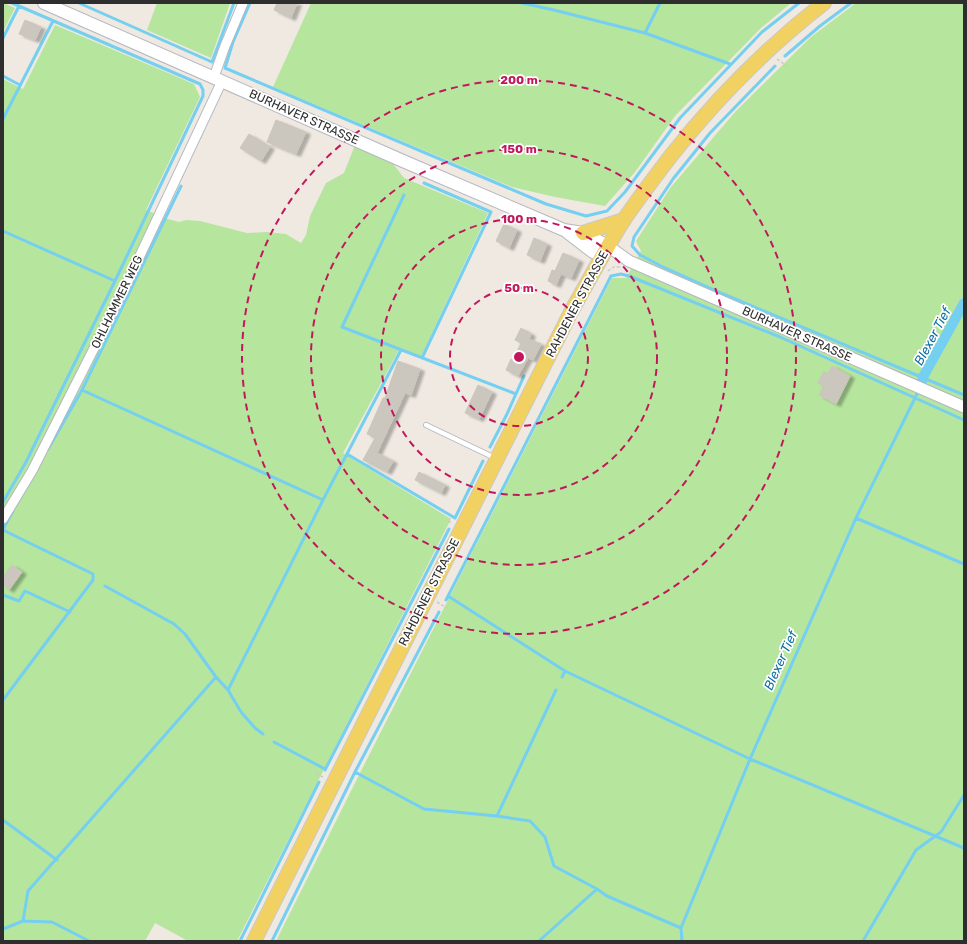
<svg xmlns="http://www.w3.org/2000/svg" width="967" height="944" font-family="Rubik,sans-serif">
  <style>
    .green { fill: #b6e59e }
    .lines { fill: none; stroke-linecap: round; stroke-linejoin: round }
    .stream { stroke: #75cff0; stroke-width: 3 }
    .canal { stroke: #75cff0; stroke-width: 10 }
    .building { fill: #cbc7bf; stroke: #cbc5ba; filter: url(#shadow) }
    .service-casing { stroke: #b4b7c1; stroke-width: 6 }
    .minor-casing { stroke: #b4b7c1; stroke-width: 11 }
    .tertiary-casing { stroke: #b4b7c1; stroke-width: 13 }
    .secondary-casing { stroke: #b4b7c1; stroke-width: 14 }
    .primary-casing { stroke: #c9c9c9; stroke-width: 16 }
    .path { stroke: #c9c9c9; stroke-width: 1.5; stroke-dasharray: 3 2; stroke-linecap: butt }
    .service { stroke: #fff; stroke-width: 4.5 }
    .minor { stroke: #fff; stroke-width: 9 }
    .tertiary { stroke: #fff; stroke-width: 11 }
    .secondary { stroke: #fff; stroke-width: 12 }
    .primary { stroke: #f2d163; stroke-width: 14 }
    .ring { fill: none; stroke: #c2185b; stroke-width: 2; stroke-dasharray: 7 5 }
    .labels { text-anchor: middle; stroke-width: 3.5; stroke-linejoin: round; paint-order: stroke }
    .street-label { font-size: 12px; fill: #2e2e2e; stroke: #fff }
    .water-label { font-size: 13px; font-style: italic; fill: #0d6fa3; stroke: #fff }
    .centre { fill: #c2185b; stroke: #fff; stroke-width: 2 }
    .ring-label { font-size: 12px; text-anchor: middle; font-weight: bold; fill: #c2185b; stroke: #fff; stroke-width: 3.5; stroke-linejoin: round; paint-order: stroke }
  </style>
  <defs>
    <filter id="shadow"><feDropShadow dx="4.5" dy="2.5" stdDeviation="1" flood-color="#0004"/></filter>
  </defs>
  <rect width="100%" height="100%" fill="#efe9e1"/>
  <!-- green -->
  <path class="green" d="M3 3 15 8 3 32Z
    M157 3H230L211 58 147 30Z
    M311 3H791L761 28 675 116 635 172 605 206 555 197 512 187 273 87Z
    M856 3H964V941H276L361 771 612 278H626L641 251 636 241 671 187 736 111 811 37Z
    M55 25 194 84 200 97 146 210 168 219 179 222 186 220 200 221 247 233 267 232 286 234 301 243 306 235 310 216 326 183 344 173 355 145 391 161 404 178 488 213 421 357 400 348 343 453 451 519 237 941H188L155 923 145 941H3V79L23 89Z"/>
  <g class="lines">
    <!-- stream -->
    <path class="stream" d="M79 3 212 62 234 3
      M250 3 233 42 225 68 546 204 586 216 607 211 625 192 680 118 762 32 799 3
      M522 3 554 10 645 33 730 64
      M645 33 660 3
      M3 38 19 6
      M785 56 820 26 851 3
      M775 66 710 133 673 179 634 237 632 246 640 255 661 266 721 293 964 395
      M3 76 20 85
      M3 119 53 21
      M404 195 342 327 516 394
      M3 231 115 281
      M422 358 491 212 424 183
      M82 390 323 500
      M490 447 507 414 524 376
      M48 449 82 390 181 186
      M347 454 455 518
      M3 502 26 462 115 281 203 96V90L200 84 12 3
      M455 518 483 461
      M856 518 964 564
      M3 529 13 511
      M3 530 93 574V580L3 700
      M105 586 174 624 185 634 216 677 228 690 241 712 255 728 263 734
      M3 595 19 601 25 591 70 612
      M448 596 565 671 750 759 964 848
      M446 600 611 276 621 274 629 276 780 337 964 420
      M562 677 565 671
      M228 690 323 500 401 350
      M274 742 325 769
      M325 770 449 529
      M355 772 424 809 497 816 530 821 545 837 554 866 597 889 607 896 681 928
      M497 816 556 690
      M3 820 57 860
      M23 921 28 891 216 677
      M3 929 23 921 52 922 89 941
      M240 941 319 782
      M272 941 355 772 439 612
      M539 941 597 889
      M682 941 681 928 750 759 856 518 917 394
      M863 941 916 850 941 832 964 795"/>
    <!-- canal -->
    <path class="canal" d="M922 381 923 377 964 303"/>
  </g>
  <!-- building -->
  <path class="building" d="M277 3H297L291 18 274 10Z
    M25 20 41 27 35 40 19 34Z
    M276 120 306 132 296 154 267 142Z
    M249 134 270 147 261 161 240 148Z
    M504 224 517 230 509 248 496 241Z
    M534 238 547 244 540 261 527 255Z
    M563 253 579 260 571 278 561 274 556 285 548 281 552 270 555 271Z
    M521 328 531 334 529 339 541 344 533 360 528 358 518 376 506 370 511 359 513 360 521 343 515 340Z
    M398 361 420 369 411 395 405 393 377 453 393 461 387 472 363 460 375 438 367 434 383 398H385Z
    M832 366 850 376 836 404 819 395 824 386 818 383 824 371 828 374Z
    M478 385 492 392 479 419 465 413Z
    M419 472 445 485 441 493 415 480Z
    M12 565 22 572 9 590 3 585V577Z"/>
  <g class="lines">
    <defs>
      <path id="service" d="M426 425 495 458"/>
      <path id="minor" d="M214 77 225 46 243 3
        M3 519 32 471 128 281 222 81"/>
      <path id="tertiary" d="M608 246 629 261 964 407"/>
      <path id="secondary" d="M44 3 403 161 564 230 583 233 608 246
        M567 232 593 252 603 255"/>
      <path id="primary" d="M583 233 624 220
        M254 941 572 310C589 280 605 250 623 221 638 199 654 178 670 157 715 100 766 48 824 3"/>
    </defs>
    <!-- service casing -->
    <use href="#service" class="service-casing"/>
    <!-- minor casing -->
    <use href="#minor" class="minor-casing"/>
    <!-- tertiary casing -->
    <use href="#tertiary" class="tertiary-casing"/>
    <!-- secondary casing -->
    <use href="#secondary" class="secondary-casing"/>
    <!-- primary casing -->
    <use href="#primary" class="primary-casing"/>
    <!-- path -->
    <path class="path" d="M777 59 787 66
      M608 271 614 267H621
      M448 521 452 523
      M437 602 447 608
      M316 774 323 777"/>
    <!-- service -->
    <use href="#service" class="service"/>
    <!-- minor -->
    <use href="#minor" class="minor"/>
    <!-- tertiary -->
    <use href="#tertiary" class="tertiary"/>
    <!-- secondary -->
    <use href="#secondary" class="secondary"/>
    <!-- primary -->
    <use href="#primary" class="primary"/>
  </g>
  <!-- distance rings -->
  <g class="ring">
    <circle cx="519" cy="357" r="69"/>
    <circle cx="519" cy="357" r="138"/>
    <circle cx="519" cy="357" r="208"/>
    <circle cx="519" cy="357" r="277"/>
  </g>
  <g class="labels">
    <!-- street labels -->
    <g class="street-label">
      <text transform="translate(304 117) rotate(24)" y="4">BURHAVER STRASSE</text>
      <text transform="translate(117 302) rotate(-64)" y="4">OHLHAMMER WEG</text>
      <text transform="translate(577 304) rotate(-62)" y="4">RAHDENER STRASSE</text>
      <text transform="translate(797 334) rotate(24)" y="4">BURHAVER STRASSE</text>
      <text transform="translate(429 592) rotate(-63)" y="4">RAHDENER STRASSE</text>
    </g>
    <!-- water labels -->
    <g class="water-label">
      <text transform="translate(932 336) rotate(-62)" y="5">Blexer Tief</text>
      <text transform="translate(780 660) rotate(-66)" y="5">Blexer Tief</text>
    </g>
  </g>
  <circle cx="519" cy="357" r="6" class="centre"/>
  <g class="ring-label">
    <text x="519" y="84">200 m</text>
    <text x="519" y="153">150 m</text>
    <text x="519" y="223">100 m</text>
    <text x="519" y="292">50 m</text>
  </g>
  <!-- border -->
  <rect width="967" height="944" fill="none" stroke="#2e2e2e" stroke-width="8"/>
</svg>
